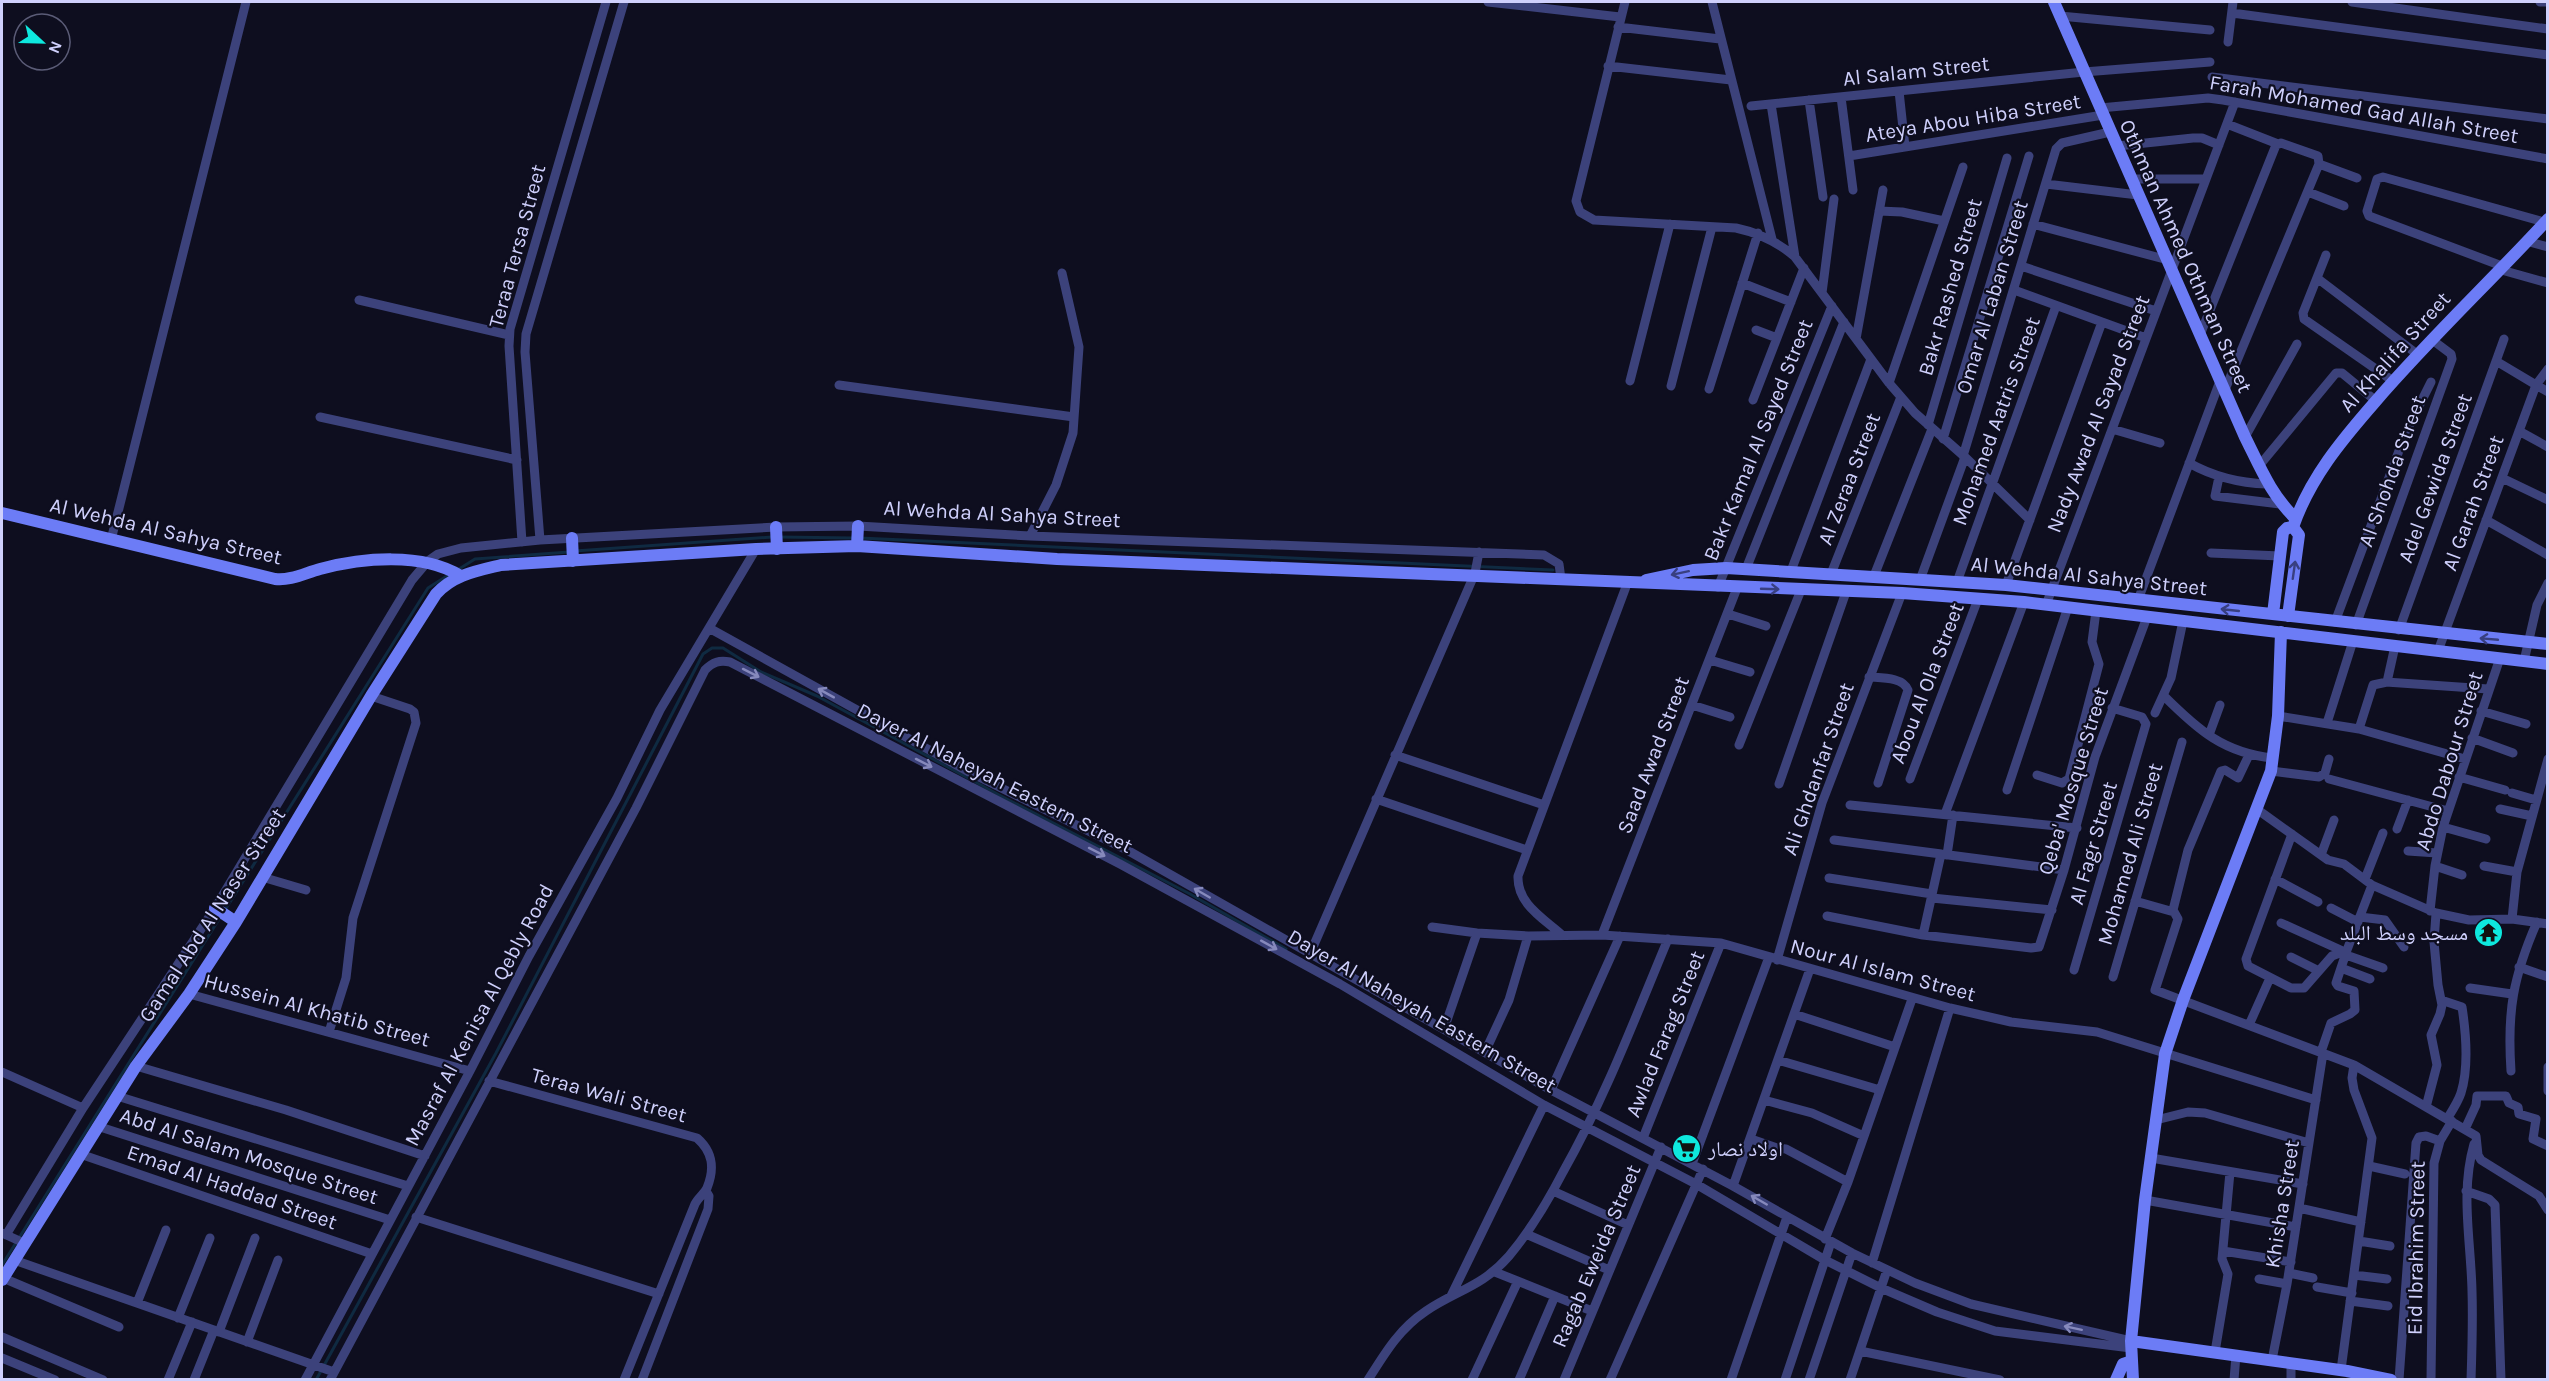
<svg xmlns="http://www.w3.org/2000/svg" width="2549" height="1381" font-family="Karla,'Noto Naskh Arabic',sans-serif">
  <style>
    .lines { fill: none; stroke-linecap: round; stroke-linejoin: round }
    .stream { stroke: #0f2a41; stroke-width: 3 }
    .street { stroke: #3c427b; stroke-width: 9 }
    .secondary { stroke: #6c7cf6; stroke-width: 12 }
    .oneway { stroke: #383f80 }
    .oneway2 { stroke: #8689bc }
    .labels { text-anchor: middle; stroke-width: 4.5; stroke-linejoin: round; paint-order: stroke }
    .street-label { font-size: 21px; fill: #cfd0fc; stroke: #0e0e1f }
    .poi-label { font-size: 21px; fill: #cfd0fc; stroke: #0e0e1f; text-anchor: end }
  </style>
  <rect width="100%" height="100%" fill="#0e0e1f"/>
  <g class="lines">
    <!-- stream -->
    <path class="stream" d="M779 537 853 538
      M860 538 1553 570
      M575 551 772 537
      M459 569 475 559 569 552
      M225 910 428 588 450 574
      M2 1265 221 916
      M316 1380 496 1053 703 654 712 648H723L761 672 817 696 1001 796 1190 894 1286 949"/>
    <!-- street -->
    <path class="street" d="M1488 2 1620 17
      M1625 2 1576 201 1580 212 1594 220 1736 228C1759 233 1777 241 1795 257L1889 383 1915 413 1965 457 2030 520
      M1712 2 1772 239
      M2352 2 2548 29
      M2540 2H2548
      M2232 13 2548 55
      M2060 16 2210 30
      M1618 27 1720 39
      M2228 42 2233 2
      M1608 66 1731 80
      M2212 77 2548 119
      M1899 91 1905 147
      M1841 97 1853 190
      M1809 100 1823 197
      M1771 104 1795 257
      M1751 106 2084 72 2210 62
      M2100 108 2208 98 2223 100 2548 159
      M2227 124 2278 144
      M2117 146 2193 138H2202L2219 145
      M1849 156 2103 115
      M2319 164 2357 178
      M2131 179H2206
      M2046 184 2138 195
      M2308 192 2344 206
      M1879 211 1902 212 1944 221
      M2033 224 2168 260
      M2526 241 2548 247
      M2326 255 2303 313 2304 319 2393 381
      M2021 266 2156 311
      M2502 266 2369 216 2367 211 2377 179 2383 177 2544 222
      M2498 269 2548 283
      M2317 278 2417 354
      M1742 283 1791 302
      M2014 290 2146 338
      M1822 293 1834 199
      M359 300 509 335
      M1756 330 1777 338
      M2200 335 2276 145 2281 143 2318 156 2319 164
      M1856 339 1883 190
      M2496 361 2548 392
      M1630 381 1670 224
      M1889 383 1963 167
      M839 385 1074 417
      M1671 386 1712 227
      M1709 389 1758 233
      M2224 392 2319 164
      M1753 400 1804 268
      M320 417 517 460
      M1928 425 2007 158
      M2112 429 2160 443
      M2519 431 2548 447
      M2245 437 2297 344
      M1943 439 2029 156
      M1963 456 2056 149 2062 143 2110 132
      M2189 463C2214 477 2238 483 2267 484
      M2259 466 2336 373H2342L2376 401
      M2219 477 2215 496 2280 504
      M2502 478 2548 500
      M2486 520 2548 555
      M1030 536 1056 485 1073 433 1079 347 1062 273
      M111 540 246 2
      M540 540 525 352 526 334 624 2
      M522 542 509 346 510 329 606 2
      M2211 553 2280 556
      M1746 569 1844 322
      M1791 571 1871 359
      M1831 574 1901 397
      M1874 576 1932 429
      M1920 580 1965 457
      M1957 582 2056 306
      M2006 585 2102 322
      M1718 587 1832 306
      M2138 600 2220 381
      M2046 605 2235 102
      M1728 614 1766 626
      M2335 622 2406 432 2431 382
      M2356 625 2452 359 2451 354 2431 339
      M709 628 969 772 1127 850 1551 1090 1733 1186 1852 1253 1915 1283 1971 1304 2131 1341
      M2399 630 2504 339
      M2438 651 2536 385 2548 369
      M1710 660 1750 672
      M2524 661 2537 605 2548 583
      M1869 677C1882 678 1903 677 1908 690L1878 783
      M2386 682 2488 689
      M2164 696C2198 730 2224 753 2273 758
      M1692 705 1730 717
      M2481 711 2526 724
      M2155 713 2171 678 2183 621
      M2278 716 2359 729 2465 759
      M2327 723 2353 641
      M2359 729 2373 685 2387 682 2395 646
      M2209 735 2220 705
      M2472 738 2513 753
      M1739 745 1801 590
      M1395 755 1544 805
      M2249 755 2238 778 2225 770 2221 771 2188 850 2173 910 2178 919 2155 990 2354 1065 2476 1136 2478 1155 2481 1160 2539 1196 2548 1210
      M2271 771 2319 777 2325 773 2329 759
      M2037 775 2062 783 2069 779 2099 664 2092 642 2096 611
      M2459 777 2505 790
      M1910 779 1978 599
      M2329 779 2448 811
      M1779 784 1846 592
      M2007 790 2068 607
      M2512 793 2536 800
      M1376 799 1527 850
      M1850 805 2077 828
      M2500 809 2532 816
      M2258 810 2328 860 2344 864 2372 885 2436 913 2469 920 2512 919 2548 924
      M1945 814 2024 602
      M2443 827 2486 839
      M2397 829 2408 800
      M2292 834 2246 959 2248 966 2291 988H2304L2332 956 2347 950 2372 885
      M1834 840 2064 870
      M2408 851 2437 853
      M1947 855 1953 815
      M2321 855 2334 820
      M2435 866 2462 875
      M2484 866 2517 872
      M262 877 306 890
      M1829 878 1932 894
      M2275 879 2318 902
      M2365 879 2383 833
      M1932 898 2052 910
      M2135 901 2174 912
      M2331 908 2358 922
      M2430 911 2435 866 2443 827 2500 658
      M1827 916 1923 935 2031 948 2039 947 2064 870 2095 757 2147 617
      M2360 917 2385 920 2404 947
      M2512 919 2517 872 2548 759
      M2281 923 2345 952
      M1432 927 1477 933 1528 936 1602 935 1721 943 1950 1008 2011 1022 2097 1032 2316 1100
      M1562 935C1543 918 1517 904 1518 876L1627 584
      M1602 935 1737 588
      M1923 935 1941 854
      M1310 954 1475 573 1479 552
      M2346 955 2383 968
      M2291 957 2319 971
      M1777 960 1822 803 1902 593
      M2519 967 2548 977
      M2341 968 2370 979
      M2074 970 2146 724 2142 717 2112 708
      M2113 977 2182 742
      M2470 988 2512 994
      M189 994 470 1071
      M2441 1000 2462 1007C2466 1033 2469 1067 2461 1093 2458 1102 2452 1111 2447 1119
      M1794 1014 1895 1047
      M2249 1025 2270 978
      M1444 1029 1477 933
      M329 1032 346 978 353 918 416 723 414 712 410 709 371 696
      M1485 1052 1509 1000 1528 936
      M2321 1052 2331 1023 2350 1014 2355 1010 2354 991 2338 986 2336 983 2347 950
      M1778 1060 1880 1090
      M136 1066 286 1110 425 1156
      M2548 1067V1091
      M2511 1071C2507 1011 2513 977 2537 922
      M2 1072 83 1108
      M489 1081 697 1138C713 1152 715 1168 707 1188 704 1194 698 1198 695 1204L624 1380
      M1551 1090 1620 936
      M117 1096 408 1186
      M1764 1100 1812 1113 1864 1136
      M2426 1107 2437 1065 2431 1035 2440 1014 2442 1005 2438 985 2434 942 2436 913
      M2156 1120 2188 1112 2205 1113 2309 1143
      M97 1126 390 1220
      M2465 1129 2476 1105 2477 1096H2506L2509 1103 2518 1107 2519 1114 2536 1119 2533 1139 2548 1146
      M1643 1138 1721 943
      M1751 1139 1777 1148 1786 1149 1848 1182
      M80 1154 372 1254
      M2151 1158 2303 1184
      M1692 1164 1769 957
      M2369 1166 2405 1174
      M1733 1186 1810 969
      M1553 1191 1628 1225
      M2466 1191 2489 1199 2495 1205 2501 1380
      M2145 1200 2296 1227
      M2299 1208 2361 1222
      M416 1217 659 1294
      M2 1233 24 1243
      M1526 1234 1609 1270
      M6 1235 83 1108 215 908 412 580 428 561 438 554 461 548 540 540 776 527 858 526 1030 536 1544 555 1559 564 1561 579
      M1825 1239 1848 1182 1912 999
      M2359 1241 2390 1246
      M2223 1251 2291 1262
      M14 1260 334 1372
      M1872 1263 1950 1008
      M1495 1272 1592 1311
      M2289 1273 2313 1278
      M2354 1275 2387 1279
      M3 1278 119 1327
      M2259 1279 2287 1284
      M2317 1287 2352 1293
      M1451 1296 1544 1105
      M2350 1301 2388 1306
      M137 1303 166 1230
      M178 1318 210 1238
      M219 1332 255 1238
      M2 1337 103 1380
      M247 1342 278 1260
      M1860 1351 2000 1380
      M2215 1352 2228 1274 2222 1259 2230 1172
      M2 1358 55 1380
      M2272 1360 2287 1284 2323 1053
      M2341 1370 2372 1138 2354 1090 2352 1078 2354 1065
      M168 1380 192 1322
      M194 1380 214 1330
      M305 1380 470 1071 529 956 617 798 660 710 756 549
      M330 1380 636 808 705 670C713 662 719 660 730 662L1120 864 1340 984 1544 1105 1696 1184 1825 1260 1881 1288 1937 1312 1995 1331 2131 1348
      M642 1380 708 1209 709 1196 706 1191
      M1368 1380C1385 1353 1399 1329 1426 1311 1457 1290 1482 1287 1509 1256 1530 1231 1548 1201 1563 1172 1605 1098 1635 1018 1668 939
      M1472 1380 1518 1281
      M1519 1380 1555 1296
      M1564 1380 1661 1147
      M1610 1380 1703 1169
      M1731 1380 1787 1217
      M1785 1380 1831 1242
      M1809 1380 1852 1253
      M1850 1380 1887 1270
      M2234 1380 2236 1355
      M2291 1380V1363
      M2399 1380 2416 1143 2419 1137 2426 1136 2440 1141
      M2431 1380 2434 1163 2440 1141 2452 1121
      M2471 1380C2472 1350 2473 1321 2472 1291 2471 1241 2460 1193 2474 1144"/>
    <!-- secondary -->
    <path class="secondary" d="M2054 2 2245 437C2260 467 2271 495 2296 519
      M2 513 275 579C290 581 305 573 320 569 362 558 422 552 461 576
      M776 527 777 549
      M2293 527C2310 478 2341 441 2375 402 2430 338 2491 281 2548 219
      M572 538 573 561
      M857 546 858 526
      M1646 580 1693 570 1726 568 2006 585 2548 644
      M2273 614 2283 532 2287 528 2293 527
      M2288 616 2299 535 2293 527
      M215 908 236 922
      M2 1280 136 1066 189 994 236 922 371 696 436 594C453 575 476 571 501 565L756 549 857 546 1057 559 1902 593 2024 602 2548 664
      M2131 1341 2347 1371 2391 1380
      M2116 1380 2123 1364 2132 1361
      M2133 1380 2131 1341 2145 1200 2165 1054 2183 1000 2271 771 2278 716 2281 632"/>
  </g>
  <!-- one-way arrows -->
  <defs><path id="oneway-shaft" d="M-6 0H5M1.5-3L5.5 0L1.5 3" fill="none" stroke-width="1.6" stroke-linecap="round" stroke-linejoin="round" transform="scale(1.5)"/></defs>
  <g class="oneway">
    <use href="#oneway-shaft" transform="translate(2294 570) rotate(-82)"/>
    <use href="#oneway-shaft" transform="translate(1680 573) rotate(168)"/>
    <use href="#oneway-shaft" transform="translate(1770 589) rotate(2)"/>
    <use href="#oneway-shaft" transform="translate(2230 610) rotate(-174)"/>
    <use href="#oneway-shaft" transform="translate(2489 639) rotate(-175)"/>
  </g>
  <g class="oneway2">
    <use href="#oneway-shaft" transform="translate(751 673) rotate(27)"/>
    <use href="#oneway-shaft" transform="translate(826 693) rotate(-151)"/>
    <use href="#oneway-shaft" transform="translate(924 763) rotate(27)"/>
    <use href="#oneway-shaft" transform="translate(1097 852) rotate(27)"/>
    <use href="#oneway-shaft" transform="translate(1202 893) rotate(-150)"/>
    <use href="#oneway-shaft" transform="translate(1269 945) rotate(29)"/>
    <use href="#oneway-shaft" transform="translate(1759 1200) rotate(-150)"/>
    <use href="#oneway-shaft" transform="translate(2073 1328) rotate(-168)"/>
  </g>
  <!-- icons -->
  <defs>
    <symbol id="temple-disc" viewBox="-11 -11 22 22"><circle r="9.5" fill="#0ee8de" stroke="#0e0e1f"/><path d="M0-6L5-2H3V0L6.5 2.5H4V6H1.5V3h-3V6H-4V2.5H-6.5L-3 0V-2H-5Z" fill="#111"/></symbol>
    <symbol id="supermarket-disc" viewBox="-11 -11 22 22"><circle r="9.5" fill="#0ee8de" stroke="#0e0e1f"/><path d="M-6-5.5h2.5l.6 2H6L4.5 2H-2.5L-4.4-4H-6ZM-1.5 3.2a1.3 1.3 0 1 0 .1 0ZM3 3.2a1.3 1.3 0 1 0 .1 0Z" fill="#111"/></symbol>
  </defs>
  <g fill-rule="evenodd">
    <use href="#temple-disc" x="2472" y="916" width="33" height="33"/>
    <use href="#supermarket-disc" x="1670" y="1132" width="33" height="33"/>
  </g>
  <g class="labels">
    <!-- street labels -->
    <g class="street-label">
      <text transform="translate(1916 71) rotate(-6)" y="7">Al Salam Street</text>
      <text transform="translate(2364 109) rotate(10)" y="7">Farah Mohamed Gad Allah Street</text>
      <text transform="translate(1973 118) rotate(-9)" y="7">Ateya Abou Hiba Street</text>
      <text transform="translate(517 246) rotate(-75)" y="7">Teraa Tersa Street</text>
      <text transform="translate(2186 256) rotate(66)" y="7">Othman Ahmed Othman Street</text>
      <text transform="translate(1950 287) rotate(-74)" y="7">Bakr Rashed Street</text>
      <text transform="translate(1992 297) rotate(-73)" y="7">Omar Al Laban Street</text>
      <text transform="translate(2395 352) rotate(-48)" y="7">Al Khalifa Street</text>
      <text transform="translate(2098 414) rotate(-69)" y="7">Nady Awad Al Sayad Street</text>
      <text transform="translate(1996 421) rotate(-70)" y="7">Mohamed Aatris Street</text>
      <text transform="translate(1758 440) rotate(-68)" y="7">Bakr Kamal Al Sayed Street</text>
      <text transform="translate(2392 471) rotate(-70)" y="7">Al Shohda Street</text>
      <text transform="translate(2435 478) rotate(-70)" y="7">Adel Gewida Street</text>
      <text transform="translate(1849 479) rotate(-69)" y="7">Al Zeraa Street</text>
      <text transform="translate(2473 503) rotate(-70)" y="7">Al Garah Street</text>
      <text transform="translate(1002 514) rotate(3)" y="7">Al Wehda Al Sahya Street</text>
      <text transform="translate(166 531) rotate(13)" y="7">Al Wehda Al Sahya Street</text>
      <text transform="translate(2089 576) rotate(6)" y="7">Al Wehda Al Sahya Street</text>
      <text transform="translate(1927 683) rotate(-69)" y="7">Abou Al Ola Street</text>
      <text transform="translate(1653 755) rotate(-69)" y="7">Saad Awad Street</text>
      <text transform="translate(2449 761) rotate(-73)" y="7">Abdo Dabour Street</text>
      <text transform="translate(1818 769) rotate(-71)" y="7">Ali Ghdanfar Street</text>
      <text transform="translate(995 778) rotate(27)" y="7">Dayer Al Naheyah Eastern Street</text>
      <text transform="translate(2073 781) rotate(-73)" y="7">Qeba' Mosque Street</text>
      <text transform="translate(2093 843) rotate(-74)" y="7">Al Fagr Street</text>
      <text transform="translate(2130 854) rotate(-74)" y="7">Mohamed Ali Street</text>
      <text transform="translate(212 915) rotate(-57)" y="7">Gamal Abd Al Naser Street</text>
      <text transform="translate(1883 970) rotate(15)" y="7">Nour Al Islam Street</text>
      <text transform="translate(317 1010) rotate(15)" y="7">Hussein Al Khatib Street</text>
      <text transform="translate(1422 1011) rotate(30)" y="7">Dayer Al Naheyah Eastern Street</text>
      <text transform="translate(479 1015) rotate(-62)" y="7">Masraf Al Kenisa Al Qebly Road</text>
      <text transform="translate(1665 1034) rotate(-68)" y="7">Awlad Farag Street</text>
      <text transform="translate(609 1095) rotate(15)" y="7">Teraa Wali Street</text>
      <text transform="translate(249 1156) rotate(18)" y="7">Abd Al Salam Mosque Street</text>
      <text transform="translate(232 1187) rotate(19)" y="7">Emad Al Haddad Street</text>
      <text transform="translate(2282 1204) rotate(-81)" y="7">Khisha Street</text>
      <text transform="translate(2416 1248) rotate(-89)" y="7">Eid Ibrahim Street</text>
      <text transform="translate(1596 1256) rotate(-67)" y="7">Ragab Eweida Street</text>
    </g>
    <!-- poi labels -->
    <g class="poi-label">
      <text x="2468" y="940">مسجد وسط البلد</text>
      <text x="1708" y="1156" text-anchor="start">اولاد نصار</text>
    </g>
  </g>
  <!-- border -->
  <rect width="2549" height="1381" fill="none" stroke="#cfd0fc" stroke-width="6"/>
  <!-- north arrow -->
  <g transform="translate(42 42) rotate(112)"><circle r="28" fill="#0e0e1f" stroke="#5b5c77" stroke-width="1.5"/>
  <path d="M0-4.5L10 22L0 15L-10 22Z" fill="#0ee8de"/>
  <text y="-9" font-size="16" font-weight="bold" text-anchor="middle" fill="#cfd0fc">N</text>
  </g>
</svg>
